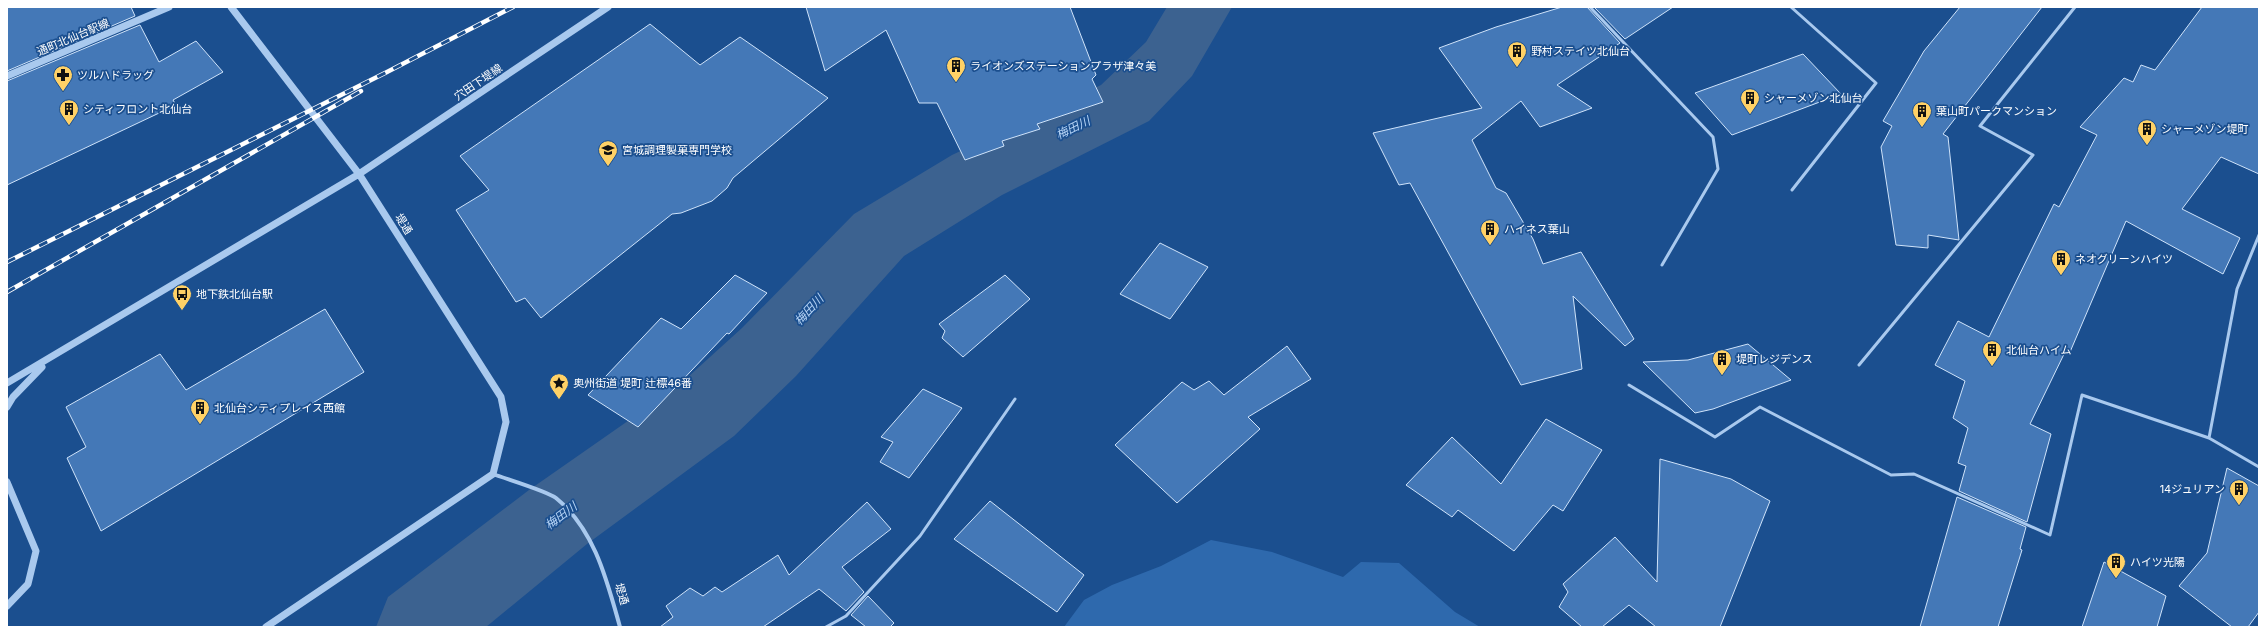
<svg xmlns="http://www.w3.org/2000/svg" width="2266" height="634" font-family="Inter,'Noto Sans JP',sans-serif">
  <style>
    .green { fill: #2e69ad }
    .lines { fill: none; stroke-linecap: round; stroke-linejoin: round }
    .river { fill: #3c6290; fill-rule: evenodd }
    .building { fill: #4478b7; stroke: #cfe3fa }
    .service { stroke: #a9c9ee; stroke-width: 3 }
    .minor { stroke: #a9c9ee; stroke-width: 4 }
    .tertiary { stroke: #a9c9ee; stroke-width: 7 }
    .rail-casing { stroke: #fff; stroke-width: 4.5 }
    .rail { stroke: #1b4f8f; stroke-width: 3; stroke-dasharray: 9; stroke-linecap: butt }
    .labels { text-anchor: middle; stroke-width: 3.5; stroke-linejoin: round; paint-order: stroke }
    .street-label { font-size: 11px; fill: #fff; stroke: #1b4f8f }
    .poi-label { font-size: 11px; fill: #fff; stroke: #1b4f8f; text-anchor: start }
    .water-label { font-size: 12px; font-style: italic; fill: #b5d3f5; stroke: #1b4f8f }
  </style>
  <rect width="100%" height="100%" fill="#1b4f8f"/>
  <!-- green -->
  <path class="green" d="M1211 540 1272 552 1343 577 1361 562 1399 563 1455 612 1480 627H1064L1084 600 1112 585 1161 566Z"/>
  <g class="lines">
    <!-- river -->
    <path class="river" d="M1167 7H1232L1192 76 1149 121 1002 195 904 256 796 376 734 436 587 544 486 627H376L388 597 529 490 678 386 742 328 854 214 952 155 1101 85 1146 42Z"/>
  </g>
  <!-- building -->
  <path class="building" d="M7 7H131L135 16 7 71Z
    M806 7H1070L1096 75 1092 79 1103 102 1037 124 1040 129 1002 141 1004 146 965 160 937 103H919L886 30 825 71Z
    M1562 7H1587L1620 43 1557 85 1592 108 1540 127 1521 101 1472 140 1496 188 1506 193 1533 239 1543 264 1581 252 1634 339 1625 346 1573 296 1582 369 1521 385 1410 183 1399 185 1373 133 1482 108 1439 48 1496 27Z
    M1594 7H1673L1625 39Z
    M1960 7H2042L1943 134 1948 137 1959 240 1928 235V248L1896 245 1881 147 1892 126 1883 121 1924 51Z
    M2202 7H2259V174L2221 157 2182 209 2240 238 2223 274 2126 221 2070 352 2066 350 2030 424 2051 434 2027 522 1959 491 1966 466 1958 463 1968 428 1953 418 1965 381 1935 365 1958 321 1989 337 2054 204 2059 207 2097 135 2080 127 2124 78 2133 82 2141 65 2155 70Z
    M650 24 700 65 740 37 828 98 733 178 727 188 712 201 681 213 672 214 541 318 525 298 516 302 456 210 489 190 460 156Z
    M140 25 159 62 196 41 223 72 173 100 176 105 7 185V81Z
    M1803 54 1841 94 1732 135 1695 93Z
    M1160 243 1208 267 1170 319 1120 294Z
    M735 275 767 293 729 334 727 333 638 427 588 395 661 318 681 329Z
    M1005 275 1030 299 963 357 942 338 945 331 939 324Z
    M325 309 364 372 101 531 67 458 86 447 66 407 160 354 186 390Z
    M1748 344 1791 380 1713 409 1695 413 1643 362 1688 360Z
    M1287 346 1311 379 1248 417 1260 429 1177 503 1115 445 1182 382 1194 390 1209 381 1224 395Z
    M923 389 962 408 909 478 880 462 893 442 881 437Z
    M1546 419 1602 450 1563 511 1553 505 1514 551 1458 510 1452 517 1406 485 1452 437 1501 484Z
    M1660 459 1731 479 1770 501 1720 627H1656L1629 605 1602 627H1582L1559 607 1568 592 1563 584 1615 537 1657 582Z
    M2227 468 2259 486V612L2248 627H2232L2179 586 2207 553Z
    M1957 497 2026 527 2020 549 2022 550 1998 627H1920Z
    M990 501 1084 575 1057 612 954 539Z
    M867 502 891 529 842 567 864 592 846 611 819 589 763 627H660L673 617 666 606 690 588 703 596 715 587 722 592 778 555 789 575Z
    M2104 562 2166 596 2157 627H2082Z
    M868 596 894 623 890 627H866L851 615Z"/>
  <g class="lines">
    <!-- service -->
    <path class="service" d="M1590 7 1713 137 1718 169 1662 265
      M1791 7 1876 83 1792 190
      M1859 365 2033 155 1980 126 2075 7
      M1629 385 1715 437 1760 407 1891 475 1914 474 2050 535 2082 395 2209 438 2259 467
      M2209 438 2237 289 2259 235
      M826 627 846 616 920 536 1015 399"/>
    <!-- minor -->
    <path class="minor" d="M493 474C506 479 547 491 556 498 595 530 607 581 620 627"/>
    <!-- tertiary -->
    <path class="tertiary" d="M231 7 359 174 501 397 506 422 493 474 266 627
      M7 76 169 7
      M7 383 359 174 608 7
      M7 407 13 397 42 367
      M7 482 36 551 28 584 7 606"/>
    <defs>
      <path id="rail" d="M7 262 387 72 513 7
        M7 292 361 91"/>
    </defs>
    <!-- rail casing -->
    <use href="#rail" class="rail-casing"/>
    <!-- rail -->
    <use href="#rail" class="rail"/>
  </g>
  <!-- icons -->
  <defs>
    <symbol id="building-pin" viewBox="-11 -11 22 30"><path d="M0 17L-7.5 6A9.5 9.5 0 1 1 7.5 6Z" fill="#ffd166" stroke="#1b4f8f"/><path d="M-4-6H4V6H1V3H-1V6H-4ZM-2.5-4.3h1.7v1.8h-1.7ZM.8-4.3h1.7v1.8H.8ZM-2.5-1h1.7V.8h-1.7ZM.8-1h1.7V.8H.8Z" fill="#111"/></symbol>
    <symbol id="pharmacy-pin" viewBox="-11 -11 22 30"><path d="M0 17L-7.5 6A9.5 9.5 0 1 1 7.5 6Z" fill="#ffd166" stroke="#1b4f8f"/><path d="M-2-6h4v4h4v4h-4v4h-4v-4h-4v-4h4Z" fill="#111"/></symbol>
    <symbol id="school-pin" viewBox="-11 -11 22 30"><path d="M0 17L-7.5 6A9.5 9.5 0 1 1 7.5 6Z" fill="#ffd166" stroke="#1b4f8f"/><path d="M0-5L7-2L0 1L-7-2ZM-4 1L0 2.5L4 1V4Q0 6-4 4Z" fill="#111"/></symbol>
    <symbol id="bus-pin" viewBox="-11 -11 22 30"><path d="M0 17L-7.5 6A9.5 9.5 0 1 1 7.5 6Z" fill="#ffd166" stroke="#1b4f8f"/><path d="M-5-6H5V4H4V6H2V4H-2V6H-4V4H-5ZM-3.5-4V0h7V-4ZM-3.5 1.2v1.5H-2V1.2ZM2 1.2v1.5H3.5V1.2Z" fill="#111"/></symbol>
    <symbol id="sight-pin" viewBox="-11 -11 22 30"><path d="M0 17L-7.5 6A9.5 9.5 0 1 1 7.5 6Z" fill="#ffd166" stroke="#1b4f8f"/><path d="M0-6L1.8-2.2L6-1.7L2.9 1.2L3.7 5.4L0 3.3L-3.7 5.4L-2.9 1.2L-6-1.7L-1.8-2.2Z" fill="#111"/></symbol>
  </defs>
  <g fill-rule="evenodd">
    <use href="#building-pin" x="1506" y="40" width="22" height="30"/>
    <use href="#building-pin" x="945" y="55" width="22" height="30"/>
    <use href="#pharmacy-pin" x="52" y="64" width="22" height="30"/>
    <use href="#building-pin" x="1739" y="87" width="22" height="30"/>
    <use href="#building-pin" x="58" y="98" width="22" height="30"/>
    <use href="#building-pin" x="1911" y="100" width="22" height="30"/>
    <use href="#building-pin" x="2136" y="118" width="22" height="30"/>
    <use href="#school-pin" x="597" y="139" width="22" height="30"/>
    <use href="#building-pin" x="1479" y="218" width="22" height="30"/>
    <use href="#building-pin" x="2050" y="248" width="22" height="30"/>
    <use href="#bus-pin" x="171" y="283" width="22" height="30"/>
    <use href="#building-pin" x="1981" y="339" width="22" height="30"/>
    <use href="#building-pin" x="1711" y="348" width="22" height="30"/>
    <use href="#sight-pin" x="548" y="372" width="22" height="30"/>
    <use href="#building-pin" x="189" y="397" width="22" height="30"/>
    <use href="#building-pin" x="2228" y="478" width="22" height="30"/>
    <use href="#building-pin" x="2105" y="551" width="22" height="30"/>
  </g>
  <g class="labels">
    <!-- street labels -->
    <g class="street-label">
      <text transform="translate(73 37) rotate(-23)" y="4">通町北仙台駅線</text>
      <text transform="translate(478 82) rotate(-34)" y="4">穴田下堤線</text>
      <text transform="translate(404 224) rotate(58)" y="4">堤通</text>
      <text transform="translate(622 594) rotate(74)" y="4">堤通</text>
    </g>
    <!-- poi labels -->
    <g class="poi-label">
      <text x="1531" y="55">野村ステイツ北仙台</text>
      <text x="970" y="70">ライオンズステーションプラザ津々美</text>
      <text x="77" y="79">ツルハドラッグ</text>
      <text x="1764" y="102">シャーメゾン北仙台</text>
      <text x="83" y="113">シティフロント北仙台</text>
      <text x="1936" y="115">葉山町パークマンション</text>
      <text x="2161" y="133">シャーメゾン堤町</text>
      <text x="622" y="154">宮城調理製菓専門学校</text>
      <text x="1504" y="233">ハイネス葉山</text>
      <text x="2075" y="263">ネオグリーンハイツ</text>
      <text x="196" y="298">地下鉄北仙台駅</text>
      <text x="2006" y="354">北仙台ハイム</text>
      <text x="1736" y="363">堤町レジデンス</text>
      <text x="573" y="387">奥州街道 堤町 辻標46番</text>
      <text x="214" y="412">北仙台シティプレイス西館</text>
      <text x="2225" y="493" text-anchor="end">14ジュリアン</text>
      <text x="2130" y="566">ハイツ光陽</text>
    </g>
    <!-- water labels -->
    <g class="water-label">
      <text transform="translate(1073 128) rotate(-26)" y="4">梅田川</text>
      <text transform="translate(809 310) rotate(-47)" y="4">梅田川</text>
      <text transform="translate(561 516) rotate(-37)" y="4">梅田川</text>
    </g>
  </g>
  <!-- border -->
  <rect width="2266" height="634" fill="none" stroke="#ffffff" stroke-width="16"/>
</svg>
